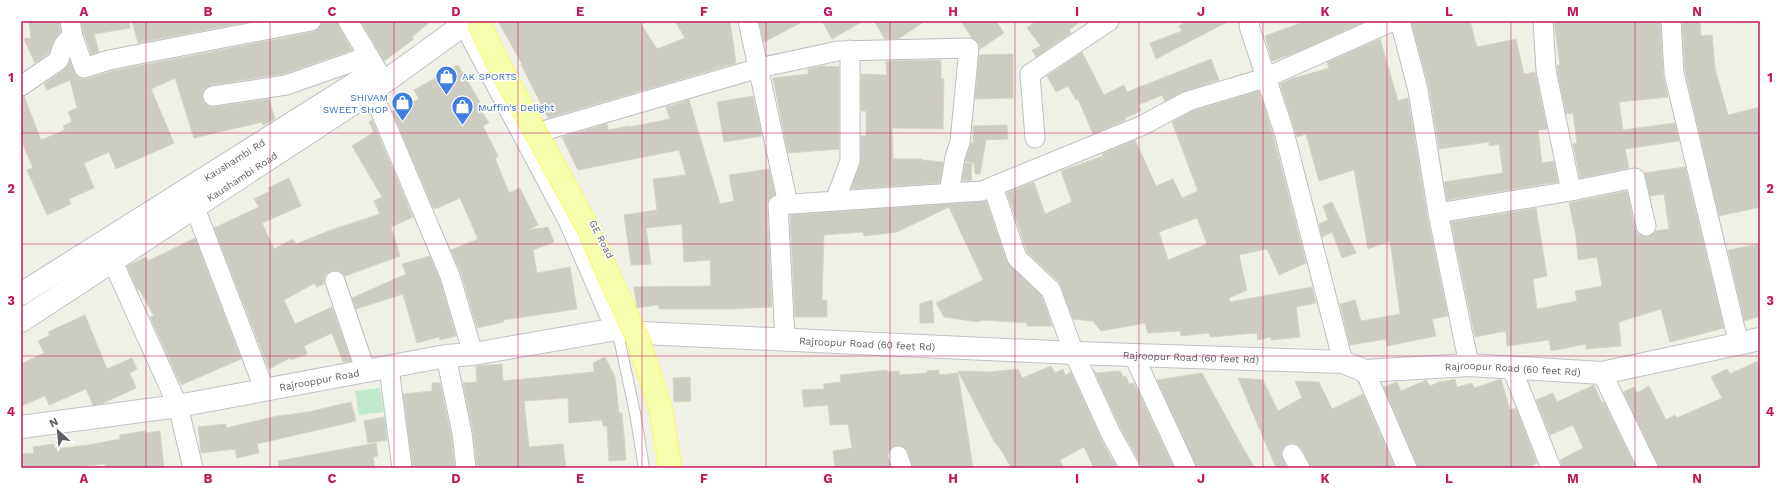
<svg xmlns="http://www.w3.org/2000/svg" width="1781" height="489" font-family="'Work Sans',sans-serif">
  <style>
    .green { fill: #c1eacc }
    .building { fill: #ccccc2; stroke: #d6d5c4; fill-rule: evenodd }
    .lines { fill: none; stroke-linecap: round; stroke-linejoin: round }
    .service-casing { stroke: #bdbec5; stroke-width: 12 }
    .minor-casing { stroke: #bdbec5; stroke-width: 21 }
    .tertiary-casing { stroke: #bdbec5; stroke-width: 24 }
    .secondary-casing { stroke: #c0c1ca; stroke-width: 24 }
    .service { stroke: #fff; stroke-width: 10 }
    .minor { stroke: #fff; stroke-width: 19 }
    .tertiary { stroke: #fff; stroke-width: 22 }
    .secondary { stroke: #fff; stroke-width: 22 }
    .primary-bridge-casing { stroke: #fcfa54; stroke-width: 24; stroke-linecap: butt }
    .primary-bridge { stroke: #f6ffad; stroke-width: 22 }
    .grid { fill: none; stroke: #c2185b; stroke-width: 1; stroke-opacity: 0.55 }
    .labels { text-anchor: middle; stroke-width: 3; stroke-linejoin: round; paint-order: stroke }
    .shop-label { font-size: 10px; fill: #366cbe; stroke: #fff; text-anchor: start }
    .street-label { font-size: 10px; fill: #5d5f67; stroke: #fff }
    .neatline { fill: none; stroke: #c2185b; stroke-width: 1.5 }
    .grid-label { font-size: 13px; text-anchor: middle; font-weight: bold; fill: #c2185b }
  </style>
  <rect width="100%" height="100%" fill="#f0f1e6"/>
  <!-- green -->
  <path class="green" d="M380 388 384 412 359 415 355 391Z"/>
  <!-- building -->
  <path class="building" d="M29 21H59L61 32 54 41 49 53 35 63 24 39 31 38Z
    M81 21H129L130 28 94 34 99 52 91 54 84 34Z
    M132 21H253L138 43Z
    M322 21H337L339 27 352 50 283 74 211 85 206 88 203 92 202 98 205 103 209 106 214 107 269 99 275 119 263 125 262 122 194 138 175 78 151 89 174 143 116 169 109 152 84 163 94 188 69 199 71 204 47 215 27 170 33 168 21 140V97L24 96 41 140 65 130 63 126 72 122 68 112 77 108 70 80 47 90 44 84 65 69 70 61 77 76 81 79H87L112 71 313 32 318 29Z
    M361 21H431L412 37 414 39 384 61Z
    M498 21H639L657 49 685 38 675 21H730L736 63 548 118 521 64H522Z
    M759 21H804L764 42Z
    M822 21H863L832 39Z
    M874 21H925L898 39H885Z
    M961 21H996L1004 33 980 49 979 43 972 38Z
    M1036 21H1081L1069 30 1071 33 1036 57 1032 50 1041 46 1027 28Z
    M1188 21H1229L1156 59 1150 43 1182 31 1179 26Z
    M1306 21H1366L1295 53 1272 61 1265 36Z
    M1411 21H1470L1477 47 1516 39 1524 74 1535 72 1547 129 1538 130 1542 163 1554 161 1558 182 1447 200 1444 182 1503 173 1499 144 1489 146V142L1439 149 1429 87Z
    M1554 21H1660L1663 74 1668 97 1619 102 1623 130 1675 123 1679 141 1625 149 1629 168 1580 178 1573 144 1577 143 1573 113 1566 114 1557 69V65H1560Z
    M1682 21H1700L1701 36 1712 35 1715 68 1728 115 1760 107V207L1719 216 1685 71Z
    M1380 39 1398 101 1408 98 1427 215 1448 316 1432 319 1436 336 1387 346 1386 339 1350 345 1340 304 1355 300 1361 321 1400 314 1390 241 1368 249 1354 170 1319 181 1306 134 1297 137 1280 84 1291 79 1329 68 1327 62Z
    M1082 52 1104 95 1124 85 1127 92 1211 59 1219 80 1185 91 1165 101 1162 95 1138 105 1141 111 1125 118 1126 120 1093 134 1078 99 1076 100 1068 86 1056 92 1047 76Z
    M1013 54V98L975 99 979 55Z
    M941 60V79H944L943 129 892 128 893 159H922V160L943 162 940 183 851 189 860 165 861 136H866V111H861V74L887 75 886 61Z
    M458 65 480 102 477 104 489 123 483 126 498 156 495 158 509 193 520 188 538 225 528 230 548 227 554 242 533 250 537 273 570 267 577 309 503 320 504 322 477 328 461 273 451 250 478 239 460 198 435 209 433 208 392 111 419 99 414 90Z
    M822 66 839 67V149L788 153 773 78 808 74V69Z
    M1259 91 1273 135 1306 263 1279 275 1267 249 1239 255 1247 290 1229 298 1230 302 1312 287 1316 303 1296 307 1300 337 1271 340V337L1258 340 1257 333 1210 337 1209 333 1181 336 1180 331 1148 333 1145 323 1101 331 1093 321 1073 319 1059 282 1027 252 1007 193 1034 182 1045 214 1072 202 1061 171 1103 156 1102 154 1135 140 1156 186 1173 179 1182 198 1198 191 1172 122 1192 111ZM1197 218 1207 244 1168 260 1159 232Z
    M753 96 762 136 724 142 717 102Z
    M689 100 720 204 734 201 729 175 769 169 775 195 768 200 767 206 772 307 730 309H659L658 305 637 308 634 287 711 286 710 260 684 262 682 224 646 228 651 264 631 265 624 215 657 210 653 179 686 175 679 150 578 170 562 137 607 124 608 130 630 126V127L670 119 666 107Z
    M372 120 413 217 391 227 400 256 345 276 338 270 331 271 326 274 324 278V284L316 287 315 283 284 300 295 324 332 307 351 361 343 362 332 333 304 346 307 354 291 360 290 358 269 369 214 228 259 207 254 199 270 191 268 188 289 178 301 206 262 223 274 249 293 239 296 244 331 230 380 214 374 201 382 197 352 146 374 132 369 122Z
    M1007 125 1008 139 986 140 980 174H975L974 163 965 161 971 143H973V126Z
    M965 163H972L971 181H962Z
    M1685 167 1724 328 1670 342 1661 309 1619 322 1621 346 1586 349V344L1551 351 1549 340 1507 346 1506 331 1475 337 1451 222 1536 208 1547 276 1533 279 1537 309 1577 301 1575 291 1602 286 1597 257 1578 260 1576 236 1569 203 1627 191 1635 229 1638 234 1642 236 1649 237 1655 231 1669 229 1664 194 1650 196 1644 173Z
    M986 201 1007 262 1042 296 1052 326H1027V323L982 320 978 322 944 317 936 303 983 280 949 207 897 232 864 236 863 232 824 235 822 300H827V317H795L790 215Z
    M1332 202 1356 253 1342 258 1332 232 1322 237 1319 224 1328 220 1323 206Z
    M195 238 241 359 181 385 150 317 154 316 139 289 137 290 127 266 146 257 148 261Z
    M1760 244V316L1744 321 1728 250Z
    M430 256 440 280 456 336 440 340 439 337 417 343 403 294 356 309 352 298 406 274 402 264Z
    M932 300 934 323H920V304Z
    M85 315 107 369 132 358 137 369 130 373 136 388 101 404 93 405 86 389 49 405 45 396 21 406V364L44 353 38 341 50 335 48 332Z
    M605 357 615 377 619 413H622L626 460 609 461 607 426H603L602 420 569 423 568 398 524 401 529 447 563 444 566 468H477L473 431 463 383 477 382 476 366 502 364 503 381 594 372 593 363Z
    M1760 360V468H1659L1623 392 1634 387 1637 393 1649 386 1666 420 1675 415 1677 418 1722 398 1711 377 1727 369 1730 374Z
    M1051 366 1055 373 1063 369 1065 375 1071 372 1101 439 1117 468H1094L1084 447 1060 460 1064 468H1011L1003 453 994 441 958 371 989 372 1018 369 1022 378Z
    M1093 369 1096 373 1120 371 1123 377 1126 376 1129 384 1134 383 1174 468H1141L1140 463 1121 429Z
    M887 370V372L899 371V375L927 373V371L939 370V375L958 373 973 468H913L908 452 905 448 900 445 894 446 890 449 887 453 890 468H835L833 451 852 448 848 424 830 425 828 405 804 407 802 390 824 389V384L841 382 840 375Z
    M1202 373 1243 448 1255 468H1197L1157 380Z
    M690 377 691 401 674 402 673 378Z
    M1238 378 1263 380 1278 411 1302 398 1295 381 1319 382 1332 409 1363 394 1395 468H1311L1302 449 1298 445 1292 443 1286 445 1283 448 1281 454 1287 468H1276Z
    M1455 379 1457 387 1472 383 1474 388 1501 379 1510 410 1516 408 1537 463 1527 468H1418L1384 387 1397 382 1401 391 1426 380 1430 386 1441 381 1442 382Z
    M432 383H440L451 435 455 468H413L403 394 432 391Z
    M1594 385 1602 403 1604 402 1636 468H1562L1560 460 1583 448 1573 425 1550 435 1536 400 1553 393 1557 402Z
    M351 402 356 421 257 444 259 453 237 458 235 449 201 453 198 427 226 424V428L277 416 308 412Z
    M384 417 387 440 368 443 364 421Z
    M145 431 146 433 160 431 164 468H106L105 464 71 468H23L22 454 34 453 33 447 54 444 55 449 88 445 120 439V435Z
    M376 443 378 456 373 457 375 468H279L278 461Z"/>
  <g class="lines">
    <defs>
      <path id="service" d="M617 329 635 413 644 468"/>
      <path id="minor" d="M70 21 73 37 84 68 109 60 311 21
        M348 21 377 70
        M748 21 788 204
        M1250 21 1249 26 1284 132 1343 362
        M1400 21 1418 90 1438 213 1469 365
        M1543 21 1546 70 1571 191
        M1671 21 1674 73 1739 345
        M21 86 59 60C61 50 63 41 73 37
        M372 91 450 276 473 354
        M213 96 286 85 369 56
        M543 131 759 68 838 51 969 48 960 142 955 157 949 193
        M1035 138 1030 74 1109 21
        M993 187 1017 258 1051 290 1074 353 1111 434 1130 468
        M835 201 850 161V50
        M195 208 265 391
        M1438 213 1571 191 1635 178 1646 226
        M112 260 178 406 193 468
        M335 281 366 372
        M785 339 778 205 982 191 1141 126 1188 101 1265 78 1393 21
        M1133 354 1186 468
        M446 356 462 433 466 468
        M1511 366 1551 468
        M389 368 402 468
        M1365 371 1407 468
        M1602 373 1648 468
        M1292 454 1300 468
        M898 456 902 468"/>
      <path id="tertiary" d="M470 33 570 221 617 329"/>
      <g id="secondary">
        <path id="s1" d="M21 294 367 76"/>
        <path id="s2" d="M21 321 372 91 459 28"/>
        <path id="s3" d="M21 427 178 406 446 356 473 354 617 329 642 333 1074 353 1343 362 1365 371 1469 365 1602 373 1760 339"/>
      </g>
    </defs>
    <!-- service casing -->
    <use href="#service" class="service-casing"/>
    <!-- minor casing -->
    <use href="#minor" class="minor-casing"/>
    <!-- tertiary casing -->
    <use href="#tertiary" class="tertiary-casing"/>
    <!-- secondary casing -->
    <use href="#secondary" class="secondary-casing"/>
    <!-- service -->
    <use href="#service" class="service"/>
    <!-- minor -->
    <use href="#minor" class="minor"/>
    <!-- tertiary -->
    <use href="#tertiary" class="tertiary"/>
    <!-- secondary -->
    <use href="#secondary" class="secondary"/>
    <defs>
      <path id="primary-bridge" d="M478 21 497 62 589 230 612 283 638 339 661 410 670 468"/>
    </defs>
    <!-- primary-bridge casing -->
    <use href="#primary-bridge" class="primary-bridge-casing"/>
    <!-- primary-bridge -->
    <use href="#primary-bridge" class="primary-bridge"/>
  </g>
  <!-- grid -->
  <path class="grid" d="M146 21V468M270 21V468M394 21V468M518 21V468M642 21V468M766 21V468M890 21V468M1015 21V468M1139 21V468M1263 21V468M1387 21V468M1511 21V468M1635 21V468M21 133H1760M21 244H1760M21 356H1760"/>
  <!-- icons -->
  <defs>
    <symbol id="shop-pin" viewBox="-11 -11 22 30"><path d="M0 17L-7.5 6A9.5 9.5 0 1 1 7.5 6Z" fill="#3f7fe0" stroke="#fff"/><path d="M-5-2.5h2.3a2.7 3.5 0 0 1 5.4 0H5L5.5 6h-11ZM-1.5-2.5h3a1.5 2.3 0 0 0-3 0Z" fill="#fff"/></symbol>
  </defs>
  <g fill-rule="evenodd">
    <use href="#shop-pin" x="434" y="64" width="25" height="34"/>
    <use href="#shop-pin" x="390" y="90" width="25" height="34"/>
    <use href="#shop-pin" x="450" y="94" width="25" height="34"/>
  </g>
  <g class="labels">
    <!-- shop labels -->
    <g class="shop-label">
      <text x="462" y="80">AK SPORTS</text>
      <text x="388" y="101" text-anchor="end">SHIVAM<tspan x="388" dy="12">SWEET SHOP</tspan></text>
      <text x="478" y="111">Muffin's Delight</text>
    </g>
    <!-- street labels -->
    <g class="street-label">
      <text dy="4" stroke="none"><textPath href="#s1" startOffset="252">Kaushambi Rd</textPath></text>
      <text dy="4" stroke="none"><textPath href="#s2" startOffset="264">Kaushambi Road</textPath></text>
      <text transform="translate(602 239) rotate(63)" y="4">GE Road</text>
      <text dy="4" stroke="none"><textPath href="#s3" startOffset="855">Rajroopur Road (60 feet Rd)</textPath></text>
      <text dy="4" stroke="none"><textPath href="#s3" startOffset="1179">Rajroopur Road (60 feet Rd)</textPath></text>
      <text dy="4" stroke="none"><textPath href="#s3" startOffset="1503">Rajroopur Road (60 feet Rd)</textPath></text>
      <text dy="4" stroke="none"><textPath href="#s3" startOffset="302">Rajrooppur Road</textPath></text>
    </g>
  </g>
  <!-- border -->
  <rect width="1781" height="489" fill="none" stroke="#ffffff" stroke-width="44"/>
  <!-- north arrow -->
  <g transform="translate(58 431) rotate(333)" stroke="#ffffff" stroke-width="3" paint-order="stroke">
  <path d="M0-3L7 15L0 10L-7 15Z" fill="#5d5f67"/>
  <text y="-6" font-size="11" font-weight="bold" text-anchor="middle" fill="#5d5f67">N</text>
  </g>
  <rect x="22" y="22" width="1737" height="445" class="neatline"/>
  <g class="grid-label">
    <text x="84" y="16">A</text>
    <text x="208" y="16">B</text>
    <text x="332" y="16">C</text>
    <text x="456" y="16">D</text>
    <text x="580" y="16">E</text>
    <text x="704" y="16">F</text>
    <text x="828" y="16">G</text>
    <text x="953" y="16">H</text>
    <text x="1077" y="16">I</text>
    <text x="1201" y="16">J</text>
    <text x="1325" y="16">K</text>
    <text x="1449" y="16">L</text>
    <text x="1573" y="16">M</text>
    <text x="1697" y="16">N</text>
    <text x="11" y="82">1</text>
    <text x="1770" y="82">1</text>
    <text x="11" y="193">2</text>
    <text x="1770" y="193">2</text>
    <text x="11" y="305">3</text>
    <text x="1770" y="305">3</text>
    <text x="11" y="416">4</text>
    <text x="1770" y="416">4</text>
    <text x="84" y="483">A</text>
    <text x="208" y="483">B</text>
    <text x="332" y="483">C</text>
    <text x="456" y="483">D</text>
    <text x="580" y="483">E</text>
    <text x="704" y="483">F</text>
    <text x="828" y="483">G</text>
    <text x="953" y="483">H</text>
    <text x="1077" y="483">I</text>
    <text x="1201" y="483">J</text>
    <text x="1325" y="483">K</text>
    <text x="1449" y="483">L</text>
    <text x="1573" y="483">M</text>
    <text x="1697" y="483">N</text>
  </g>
</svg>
